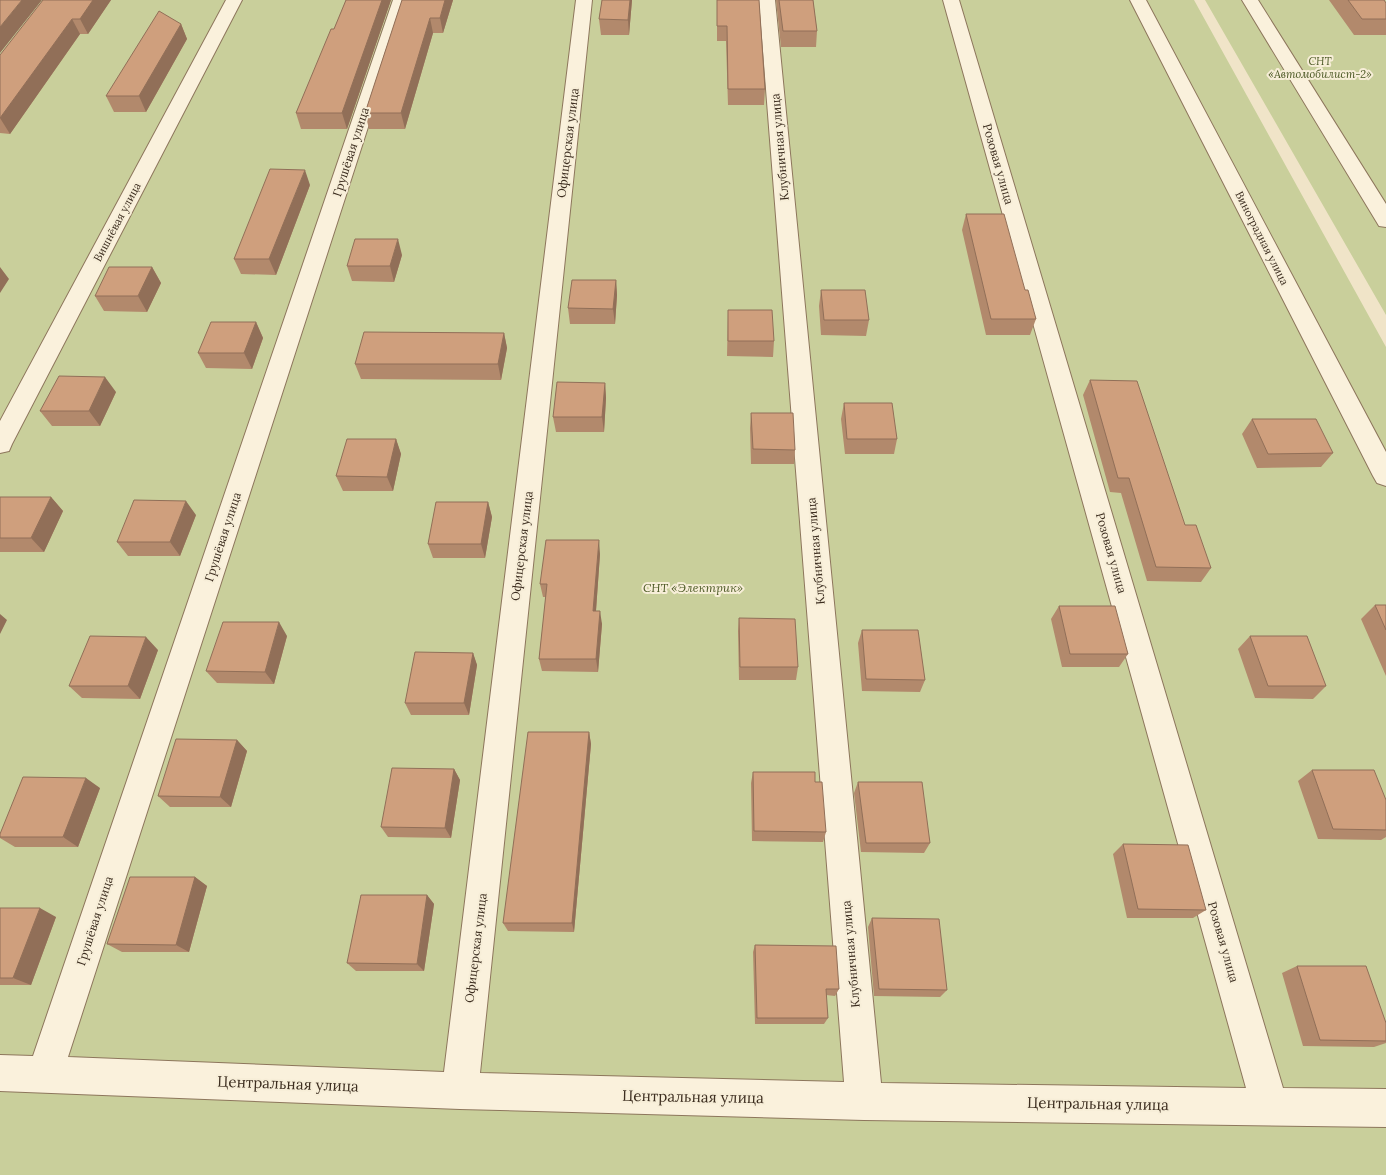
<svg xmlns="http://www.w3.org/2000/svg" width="1386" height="1175" font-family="Lora,serif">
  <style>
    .green { fill: #c9cf9b }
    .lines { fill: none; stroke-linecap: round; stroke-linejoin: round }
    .minor-casing { stroke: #8d765c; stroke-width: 2 }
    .minor { fill: #faf1dc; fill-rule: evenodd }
    .wall { fill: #b2896c }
    .shaded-wall { fill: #916f58 }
    .building { fill: #cf9f7d; stroke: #916f58 }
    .labels { text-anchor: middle; stroke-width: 4; stroke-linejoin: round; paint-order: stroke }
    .far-park-label { font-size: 11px; font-style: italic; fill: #4d5a26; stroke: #f7eed8 }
    .far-street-label { font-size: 11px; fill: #3d2e20; stroke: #f7eed8 }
    .street-label { font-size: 12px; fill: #3d2e20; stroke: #f7eed8 }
    .park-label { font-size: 12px; font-style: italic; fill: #4d5a26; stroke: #f7eed8 }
    .near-street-label { font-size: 15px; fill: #3d2e20; stroke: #f7eed8 }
  </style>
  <rect width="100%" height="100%" fill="#f0e4c8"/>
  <!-- green -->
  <path class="green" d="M0 0H1194L1386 347V1175H0Z
    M1205 0H1386V315Z"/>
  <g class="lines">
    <defs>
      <path id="minor" d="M226 0H242L12 444 9 451 0 453V421Z
        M393 0H409L68 1057 444 1072 576 0H592L480 1073 844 1082 759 0H775L881 1083 1246 1088 943 0H959L1283 1088 1386 1089V1127L864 1120 460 1109 0 1091V1055L33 1056Z
        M1130 0H1146L1386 452V486L1377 483 1373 476Z
        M1242 0H1258L1386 204V227L1379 226 1376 221Z"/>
    </defs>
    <!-- minor casing -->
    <use href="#minor" class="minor-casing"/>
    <!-- minor -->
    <use href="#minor" class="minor"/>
  </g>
  <!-- wall -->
  <path class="wall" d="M43 0H111L88 34H80L10 134 0 133V56Z
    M346 0H391L347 129H301L296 113 334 29Z
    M402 0H453L443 33H433L405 129H369L365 113Z
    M602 0H632L629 35H601L599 19Z
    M717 0 765 89 764 105H728L726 41H717Z
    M776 0H813L817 31 816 47H781Z
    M1329 0H1384L1386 3V35H1354Z
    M181 24 187 39 146 112H114L106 96Z
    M310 185 276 275 241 274 234 259Z
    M966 214 1025 290 1036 319 1030 335H986L962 230Z
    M402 255 394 282 352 281 347 266Z
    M152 267 161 283 147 312 104 311 95 296Z
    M616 280 617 295 615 324H570L568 308Z
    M821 290 869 320 866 336 821 335 819 306Z
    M728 310 774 341 773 357 727 356Z
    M256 322 263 338 252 369 206 368 198 353Z
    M504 333 507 348 501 380 361 379 355 364Z
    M1090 380 1185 525 1211 568 1201 582 1147 581 1121 493 1110 492 1083 395Z
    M605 383 606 398 604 432H556L553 417Z
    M116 392 100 426H52L40 411Z
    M844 403 897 439 894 454H845L841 419Z
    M751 413 795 450 794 464H751L750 428Z
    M1252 419 1333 453 1321 467 1257 468 1242 434Z
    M396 439 401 454 393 491H343L336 476Z
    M0 497H51L63 511 44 552H0Z
    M488 502 492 517 485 558H433L428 544Z
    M196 515 180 556H128L117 542Z
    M600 554 596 611 602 624 598 672 542 671 539 659 546 597H543L540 584Z
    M1375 605H1386V676L1361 619Z
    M1059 606 1128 654 1119 667H1062L1051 619Z
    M739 618 798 667 796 680H739L738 631Z
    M862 630 925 680 920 692 862 691 858 643Z
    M287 636 274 684 217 683 206 671Z
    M1250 636 1326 686 1313 699 1255 698 1238 649Z
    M158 650 140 699 82 698 69 686Z
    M473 653 477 665 469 715H411L405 703Z
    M589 732 591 744 574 932 508 931 503 923Z
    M237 740 247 751 231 807H170L158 796Z
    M454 769 460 780 451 838 388 837 381 827Z
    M1312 770 1386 800V837L1381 840 1318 839 1298 781Z
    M753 772 826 832 823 842 752 841 751 783Z
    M858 782 930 843 924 853 861 852 854 793Z
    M100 788 78 847H15L0 838V834Z
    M1123 844 1206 910 1193 918H1127L1113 854Z
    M195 877 207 886 189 952H122L107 944Z
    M427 895 434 904 424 971H356L347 963Z
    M0 908 56 917 31 985H0Z
    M872 918 947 990 940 997 874 996 868 927Z
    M755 945 839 989 835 996 826 995 828 1018 824 1024H755L753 952Z
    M1297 966 1386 1023V1043L1374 1047 1303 1046 1282 973Z"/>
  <!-- shaded-wall -->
  <path class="shaded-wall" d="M22 0H42L0 53V27Z
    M93 0H111L88 34 80 19Z
    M382 0H391L347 129 342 113Z
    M445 0H453L443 33 440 18Z
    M630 0H632L629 35 628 20Z
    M430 18 433 33 405 129 401 113Z
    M72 19 80 34 10 134 0 118Z
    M181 24 187 39 146 112 139 96Z
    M305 170 310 185 276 275 269 259Z
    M398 239 402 255 394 282 390 266Z
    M0 267 9 279 0 293Z
    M152 267 161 283 147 312 138 296Z
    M616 280 617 295 615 324 613 309Z
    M256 322 263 338 252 369 244 353Z
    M504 333 507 348 501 380 498 364Z
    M105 377 116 392 100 426 89 411Z
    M605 383 606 398 604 432 602 417Z
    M396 439 401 454 393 491 387 477Z
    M51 497 63 511 44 552 31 538Z
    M186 501 196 515 180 556 170 542Z
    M488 502 492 517 485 558 481 544Z
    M599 540 600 554 595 624 593 611Z
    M600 611 602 624 598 672 596 659Z
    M0 614 7 620 0 634Z
    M279 622 287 636 274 684 265 672Z
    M146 637 158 650 140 699 128 686Z
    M473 653 477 665 469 715 464 703Z
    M589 732 591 744 574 932 572 923Z
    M237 740 247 751 231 807 220 797Z
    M454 769 460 780 451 838 445 828Z
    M86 778 100 788 78 847 63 837Z
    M195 877 207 886 189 952 176 945Z
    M427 895 434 904 424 971 417 964Z
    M40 908 56 917 31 985 13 978Z"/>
  <!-- building -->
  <path class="building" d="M0 0H22L0 27Z
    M43 0H93L80 19H72L0 118V55Z
    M346 0H382L342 113H296L331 29H334Z
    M402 0H445L440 18H430L401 113H365Z
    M602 0H630L628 20 599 19Z
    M717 0H759L765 89H728L727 26H717Z
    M779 0H813L817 31H783Z
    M1348 0H1384L1386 3V19H1362Z
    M159 11 181 24 139 96H106Z
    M270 169 305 170 269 259H234Z
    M966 214H1004L1025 290H1028L1036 319H991Z
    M355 239H398L390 266H347Z
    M109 267H152L138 296H95Z
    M572 280H616L613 309 568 308Z
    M821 290H865L869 320H824Z
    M728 310H772L774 341H728Z
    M211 322H256L244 353H198Z
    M364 332 504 333 498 364H355Z
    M59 376 105 377 89 411H40Z
    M1090 380 1137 381 1185 525H1196L1211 568 1156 567 1129 478H1118Z
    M557 382 605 383 602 417H553Z
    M844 403H892L897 439H847Z
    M751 413H793L795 450 753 449Z
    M1252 419H1316L1333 453 1268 454Z
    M347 439H396L387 477 336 476Z
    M0 497H51L31 538H0Z
    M134 500 186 501 170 542H117Z
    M436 502H488L481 544H428Z
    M546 540H599L593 611H600L596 659H539L547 584H540Z
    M1375 605H1386V630Z
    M1059 606H1115L1128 654H1070Z
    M739 618 795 619 798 667H740Z
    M223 622H279L265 672 206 671Z
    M862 630H918L925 680 866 679Z
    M90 636 146 637 128 686H69Z
    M1250 636H1307L1326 686H1268Z
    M415 652 473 653 464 703H405Z
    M528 732H589L572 923H503Z
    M176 739 237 740 220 797 158 796Z
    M392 768 454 769 445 828 381 827Z
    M1312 770H1374L1386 800V830L1333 829Z
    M753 772H815V782H822L826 832 754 831Z
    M23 777 86 778 63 837H0V834Z
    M858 782H922L930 843H866Z
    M1123 844 1188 845 1206 910 1138 909Z
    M130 877H195L176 945 107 944Z
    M361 895H427L417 964 347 963Z
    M0 908H40L13 978H0Z
    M872 918 939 919 947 990 879 989Z
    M755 945 836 946 839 989H826L828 1018H757Z
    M1297 966H1366L1386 1023V1041L1320 1040Z"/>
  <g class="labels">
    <!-- far-park labels -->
    <g class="far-park-label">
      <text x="1320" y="65">СНТ<tspan x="1320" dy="13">«Автомобилист-2»</tspan></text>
    </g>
    <!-- far-street labels -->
    <g class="far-street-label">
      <text transform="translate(117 222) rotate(-62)" y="4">Вишнёвая улица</text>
      <text transform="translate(1262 238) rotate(63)" y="4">Виноградная улица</text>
    </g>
    <!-- street labels -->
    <g class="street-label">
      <text transform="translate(568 143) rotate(-83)" y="4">Офицерская улица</text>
      <text transform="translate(780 147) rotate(-95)" y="4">Клубничная улица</text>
      <text transform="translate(351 152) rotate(-72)" y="4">Грушёвая улица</text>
      <text transform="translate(998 164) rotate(74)" y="4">Розовая улица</text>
      <text transform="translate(223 537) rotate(-72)" y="4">Грушёвая улица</text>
      <text transform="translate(522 546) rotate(-83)" y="4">Офицерская улица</text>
      <text transform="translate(816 551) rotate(-95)" y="4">Клубничная улица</text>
      <text transform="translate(1111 553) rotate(74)" y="4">Розовая улица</text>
      <text transform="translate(95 921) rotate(-72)" y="4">Грушёвая улица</text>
      <text transform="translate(1223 942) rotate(74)" y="4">Розовая улица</text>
      <text transform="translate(476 948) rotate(-83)" y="4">Офицерская улица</text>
      <text transform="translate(851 954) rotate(-95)" y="4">Клубничная улица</text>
    </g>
    <!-- park labels -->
    <g class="park-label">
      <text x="693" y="592">СНТ «Электрик»</text>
    </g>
    <!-- near-street labels -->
    <g class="near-street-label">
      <text transform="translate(288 1084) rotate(2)" y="5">Центральная улица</text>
      <text transform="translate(693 1097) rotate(1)" y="5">Центральная улица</text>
      <text transform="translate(1098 1104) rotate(1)" y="5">Центральная улица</text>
    </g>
  </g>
</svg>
